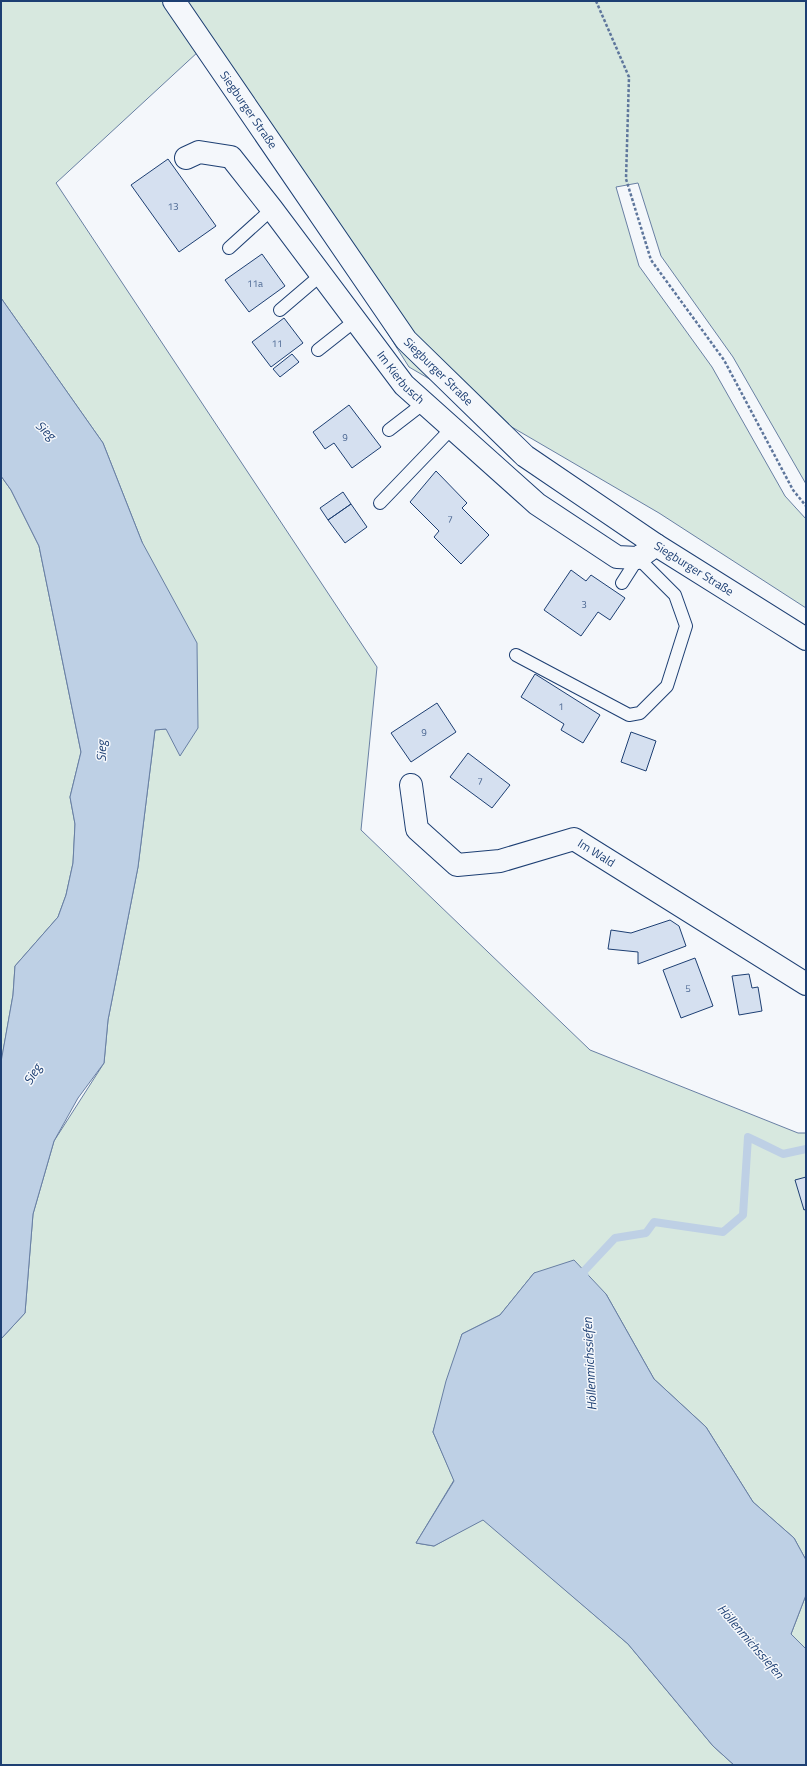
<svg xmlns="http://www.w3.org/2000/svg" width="807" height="1766" font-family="'Titillium Web',sans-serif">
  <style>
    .green { fill: #d7e8df; stroke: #687fa3 }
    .water { fill: #bed0e5; stroke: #687fa3 }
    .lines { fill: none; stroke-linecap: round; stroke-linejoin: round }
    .stream { stroke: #bed0e5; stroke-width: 8 }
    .building { fill: #d5e0f0; stroke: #1d3f73 }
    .service-casing { stroke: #1d3f73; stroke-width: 14 }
    .minor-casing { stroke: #1d3f73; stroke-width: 24 }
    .secondary-casing { stroke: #1d3f73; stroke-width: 24 }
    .path { stroke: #5e769c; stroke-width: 2.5; stroke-dasharray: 3 2; stroke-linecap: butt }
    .service { stroke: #f4f7fb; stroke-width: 12 }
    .minor { stroke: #f4f7fb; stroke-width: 22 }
    .secondary { stroke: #f4f7fb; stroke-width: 22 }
    .labels { text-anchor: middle; stroke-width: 3; stroke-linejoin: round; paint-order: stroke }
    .number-label { font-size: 10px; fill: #4b6792 }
    .street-label { font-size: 12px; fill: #1d3f73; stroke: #f4f7fb }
    .water-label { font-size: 13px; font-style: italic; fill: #1d3f73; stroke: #f4f7fb }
  </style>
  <rect width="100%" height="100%" fill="#f4f7fb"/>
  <!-- green -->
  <path class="green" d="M1 1H169L199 51 56 183 377 667 361 830 590 1050 798 1133H806V1560L794 1538 753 1502 706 1427 654 1379 606 1294 534 1273 500 1315 462 1334 433 1432 454 1480 416 1543 434 1546 483 1519 628 1644 713 1746 734 1765H1V1339L25 1313 33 1214 54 1141 104 1063 108 1020 138 867 155 730 166 729 142 542 103 443 1 298Z
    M177 1H806V484L733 357 661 256 638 183 616 187 639 266 712 367 785 496 806 519V608L659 513 409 367Z
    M1 476 11 490 39 546 81 752 70 797 75 824 73 863 66 895 58 917 15 966 13 995 1 1063Z
    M806 1595V1649L791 1634Z"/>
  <!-- water -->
  <path class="water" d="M1 298 103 443 142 542 197 643 198 728 180 756 166 729 155 730 138 867 108 1020 104 1063 78 1098 54 1141 33 1214 25 1313 1 1339V1062L13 995 15 966 58 917 66 895 73 863 75 824 70 797 81 752 39 546 11 490 1 476Z
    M574 1260 606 1294 654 1379 706 1427 753 1502 794 1538 806 1560V1595L791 1634 806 1649V1765H734L713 1746 628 1644 483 1520 434 1546 416 1543 454 1481 433 1432 446 1381 462 1334 500 1315 534 1273Z"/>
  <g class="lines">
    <!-- stream -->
    <path class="stream" d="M585 1281 584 1271 615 1238 646 1233 654 1222 723 1232 743 1215 748 1137 783 1154 806 1149"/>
  </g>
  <!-- building -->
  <path class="building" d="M168 159 216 226 179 252 131 185Z
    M262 254 285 286 249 312 225 280Z
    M284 318 303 343 271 367 252 342Z
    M292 354 299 362 280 377 273 369Z
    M349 405 381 447 352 468 334 443 325 449 313 432Z
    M436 471 467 503 462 508 489 535 461 564 434 537 439 531 410 502Z
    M343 492 351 504 328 520 320 508Z
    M351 504 367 527 345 543 328 520Z
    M571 570 586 581 591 575 625 598 610 620 598 612 581 636 544 610Z
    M535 674 600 715 583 743 561 730 564 724 521 697Z
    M437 703 456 732 411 762 391 733Z
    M631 732 656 741 646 771 621 762Z
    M468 753 510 785 492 808 450 777Z
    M670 920 679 926 686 946 638 964V952L608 949 611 930 631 933Z
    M695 958 713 1006 681 1018 663 970Z
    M749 974 752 988 758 987 762 1011 739 1015 732 976Z
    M806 1177V1209L804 1210 795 1180Z"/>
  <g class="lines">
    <defs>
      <path id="service" d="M229 248 272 209
        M280 310 321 275
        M318 350 356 320
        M389 430 424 403
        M380 503 452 428
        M516 655 629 715 640 713 667 686 686 626 675 595 638 558 622 583"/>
      <g id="minor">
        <path id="s1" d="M186 158 199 152 231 157 272 209 404 385 537 504 617 557 638 558 656 545"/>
        <path id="s2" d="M411 785 417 829 457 865 500 861 574 839 806 984"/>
      </g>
      <g id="secondary">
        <path id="s3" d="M174 1 406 340 525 456 656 545 806 639"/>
      </g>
    </defs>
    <!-- service casing -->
    <use href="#service" class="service-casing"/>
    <!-- minor casing -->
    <use href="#minor" class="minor-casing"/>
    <!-- secondary casing -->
    <use href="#secondary" class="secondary-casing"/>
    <!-- path -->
    <path class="path" d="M596 1 629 77 626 179 651 260 724 360 793 490 806 506"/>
    <!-- service -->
    <use href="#service" class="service"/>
    <!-- minor -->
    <use href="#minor" class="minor"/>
    <!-- secondary -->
    <use href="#secondary" class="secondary"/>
  </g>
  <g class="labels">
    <!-- number labels -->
    <g class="number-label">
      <text x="173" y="210">13</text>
      <text x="255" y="287">11a</text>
      <text x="277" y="347">11</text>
      <text x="345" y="441">9</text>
      <text x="450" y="523">7</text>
      <text x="584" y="608">3</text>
      <text x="561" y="710">1</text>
      <text x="424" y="736">9</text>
      <text x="480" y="785">7</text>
      <text x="688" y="992">5</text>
    </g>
    <!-- street labels -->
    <g class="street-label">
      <text dy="4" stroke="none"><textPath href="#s3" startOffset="132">Siegburger Straße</textPath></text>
      <text dy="4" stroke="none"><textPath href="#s3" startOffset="456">Siegburger Straße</textPath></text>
      <text dy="4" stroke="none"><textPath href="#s1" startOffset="325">Im Kierbusch</textPath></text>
      <text dy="4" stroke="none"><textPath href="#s3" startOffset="780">Siegburger Straße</textPath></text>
      <text dy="4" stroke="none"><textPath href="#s2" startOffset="245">Im Wald</textPath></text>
    </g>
    <!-- water labels -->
    <g class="water-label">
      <text transform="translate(46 430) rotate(43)" y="5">Sieg</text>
      <text transform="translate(101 751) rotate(-89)" y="5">Sieg</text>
      <text transform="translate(32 1074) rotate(-59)" y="5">Sieg</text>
      <text transform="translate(589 1364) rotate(-93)" y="5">Höllenmichssiefen</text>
      <text transform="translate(751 1641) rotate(49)" y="5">Höllenmichssiefen</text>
    </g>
  </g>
  <!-- border -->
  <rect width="807" height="1766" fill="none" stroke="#1d3f73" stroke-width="4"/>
</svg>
